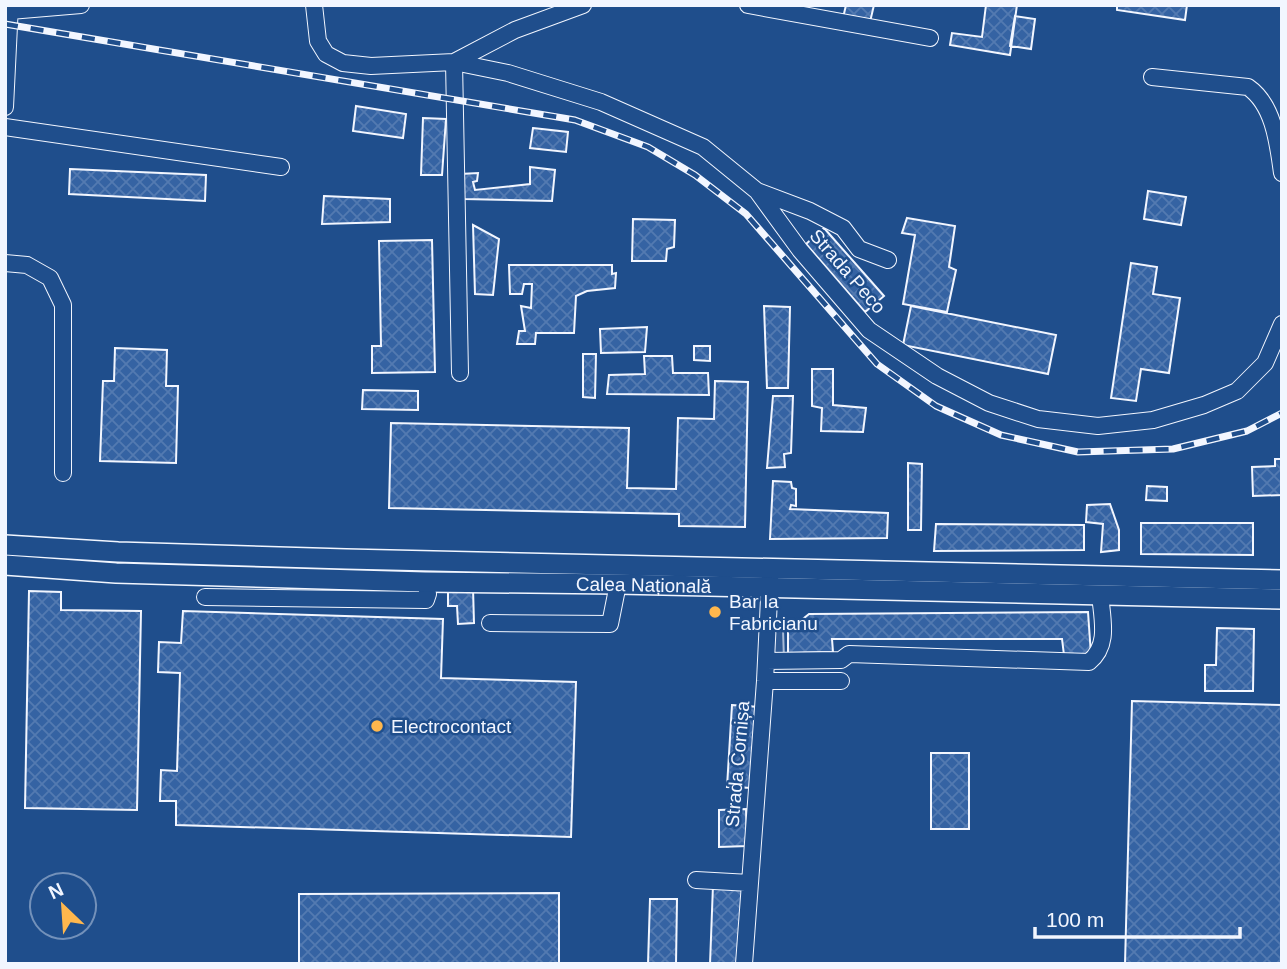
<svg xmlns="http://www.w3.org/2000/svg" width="1287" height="969" font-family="Arial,sans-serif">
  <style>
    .parking { fill: #305b95; stroke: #a8bbd7; stroke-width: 2 }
    .building { fill: url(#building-cross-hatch); stroke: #f2f6ff; stroke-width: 2 }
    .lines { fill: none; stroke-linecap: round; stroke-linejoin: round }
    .minor-casing { stroke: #f2f6ff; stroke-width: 18 }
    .major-casing { stroke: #f2f6ff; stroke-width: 22 }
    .minor { stroke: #1f4e8c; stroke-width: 16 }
    .major { stroke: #1f4e8c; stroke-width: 19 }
    .rail-casing { stroke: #f2f6ff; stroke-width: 7 }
    .rail { stroke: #1f4e8c; stroke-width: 4.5; stroke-dasharray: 13; stroke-linecap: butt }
    .poi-dot { fill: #ffb74d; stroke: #1f4e8c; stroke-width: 2.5 }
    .labels { text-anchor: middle; stroke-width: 5; stroke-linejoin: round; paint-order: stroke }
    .street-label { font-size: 19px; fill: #f2f6ff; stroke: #1f4e8c }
    .poi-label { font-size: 19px; fill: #f2f6ff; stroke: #1f4e8c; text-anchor: start }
  </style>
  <defs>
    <pattern id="building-cross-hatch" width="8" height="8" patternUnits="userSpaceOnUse" patternTransform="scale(1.75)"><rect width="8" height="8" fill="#3563a3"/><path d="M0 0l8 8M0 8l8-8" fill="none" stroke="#537ab1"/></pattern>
  </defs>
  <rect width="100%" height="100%" fill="#1f4e8c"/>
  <!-- parking -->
  <path class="parking" d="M767 623 783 629 784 660 766 661Z"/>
  <!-- building -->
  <path class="building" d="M846 5H874L870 22 843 18Z
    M986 5H1017L1010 55 950 45 952 33 982 37Z
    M1117 5H1187L1185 20 1117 10Z
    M1015 16 1035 19 1031 49 1010 46Z
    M356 106 406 114 403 138 353 131Z
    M423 118 446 119 442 175H421Z
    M533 128 568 132 566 152 530 148Z
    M530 167 555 170 552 201 464 199 460 174 478 173 477 181 473 182 475 190 530 184Z
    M70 169 206 175 205 201 69 194Z
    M1148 191 1186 197 1181 225 1144 219Z
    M324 196 390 199V222L322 224Z
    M907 218 955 226 949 267 956 270 947 312 903 304 915 235 902 233Z
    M633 219 675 220 674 247 667 249 666 261H632Z
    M473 225 499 239 493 295 475 294Z
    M824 228 884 296 865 312 806 244Z
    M432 240 435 372 372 373V346H381L379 241Z
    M1131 263 1157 267 1153 294 1180 298 1169 373 1141 369 1136 401 1111 398Z
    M509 265H612V274L616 273 615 288 587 291 576 296 574 333H536L535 344H517L519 331H525L521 306 531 308 532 284H524L522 294H510Z
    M764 306 790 307 788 388H767Z
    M911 306 1056 335 1048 374 903 345Z
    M647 327 645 352 601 353 600 329Z
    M694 346H710V361L694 360Z
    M115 348 167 350 166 386H178L176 463 100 461 103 381H114Z
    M583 354H596L595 398 583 397Z
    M644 356H672L673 373H708L709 395 607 394 609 375 645 374Z
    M812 369H833V405L866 408 863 432 821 431 822 408 812 406Z
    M715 381 748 382 745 527 679 526V514L389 508 391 423 629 428 627 488 676 489 678 418 714 419Z
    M363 390 418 391V410L362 409Z
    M773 396H793L791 453 784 454 785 467 767 468Z
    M1275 459H1282V495L1253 496 1252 467 1275 466Z
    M908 463 922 464 921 530H908Z
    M773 481 791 482 792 488 796 489V506L791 505 790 509 888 513 887 538 770 539Z
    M1147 486 1167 487V501L1146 500Z
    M1110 504 1119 530V550L1101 552 1103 524 1086 522 1087 505Z
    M1141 523H1253V555L1141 554Z
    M936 524 1084 525V550L934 551Z
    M448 588H473L474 623 458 624 457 606H448Z
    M29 591 61 592V610L141 611 137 810 25 808Z
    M183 611 443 619 441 678 576 682 571 837 176 825V801H160L161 770 177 771 180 673 158 672 159 642 181 643Z
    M1088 612 1091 655H1064L1062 639H832L833 652 788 653V631L809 614Z
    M1217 628 1254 629 1253 691H1205V665H1216Z
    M1132 701 1282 705V964H1125Z
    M732 705 759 707 754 788 727 787Z
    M931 753H969V829H931Z
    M746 809 747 846 719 847V810Z
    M713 885 745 887 741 964H710Z
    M559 893V964H299V894Z
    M650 899H677L676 964H648Z"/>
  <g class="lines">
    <defs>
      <path id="minor" d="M314 5 318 41 326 54 343 63 371 66 454 62 508 73 601 102 703 147 757 191 800 250 869 330 937 376 989 403 1038 419 1098 426 1153 420 1204 405 1237 391 1265 363 1282 324
        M748 5 930 38
        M10 11 81 5
        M1152 77 1248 87C1274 105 1278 144 1282 173
        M5 107 10 5
        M5 127 281 167
        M757 191 810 211 843 228 859 249 888 260
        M5 263 27 265 50 278 63 305V473
        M460 373 454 62 515 30 583 5
        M205 597 426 600 428 594 425 582
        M490 623 610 624 618 584
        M766 661 841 660 849 654 1089 662C1110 645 1102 619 1100 594
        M765 681H841
        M696 880 750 883
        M744 964 765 681 770 578"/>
      <g id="major">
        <path d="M5 545 118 552 346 559 1282 580"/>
        <path id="s1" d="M5 565 116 573 425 582 618 584 1282 599"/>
      </g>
    </defs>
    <!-- minor casing -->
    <use href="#minor" class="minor-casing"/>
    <!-- major casing -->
    <use href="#major" class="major-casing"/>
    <!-- minor -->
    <use href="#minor" class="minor"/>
    <!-- major -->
    <use href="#major" class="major"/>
    <defs>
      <path id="rail" d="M5 24 575 120 648 147 695 175 746 214 877 364 936 406 1001 435 1078 452 1173 449 1247 431 1282 413"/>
    </defs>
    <!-- rail casing -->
    <use href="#rail" class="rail-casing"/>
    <!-- rail -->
    <use href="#rail" class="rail"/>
  </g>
  <!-- markers -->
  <g class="poi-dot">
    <circle cx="715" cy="612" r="7"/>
    <circle cx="377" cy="726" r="7"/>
  </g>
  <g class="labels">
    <!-- street labels -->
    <g class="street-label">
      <text transform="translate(848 271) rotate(49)" y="7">Strada Peco</text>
      <text dy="7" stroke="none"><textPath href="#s1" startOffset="639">Calea Națională</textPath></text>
      <text transform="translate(737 764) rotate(-85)" y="7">Strada Cornișa</text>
    </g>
    <!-- poi labels -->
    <g class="poi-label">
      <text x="729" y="608">Bar la<tspan x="729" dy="22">Fabricianu</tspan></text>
      <text x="391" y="733">Electrocontact</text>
    </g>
  </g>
  <!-- border -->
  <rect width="1287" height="969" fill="none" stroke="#f2f6ff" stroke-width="14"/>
  <!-- north arrow -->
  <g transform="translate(63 906) rotate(335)"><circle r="33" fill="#1f4e8c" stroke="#7391ba" stroke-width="2"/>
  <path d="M0-5L12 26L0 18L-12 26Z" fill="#ffb74d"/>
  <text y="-10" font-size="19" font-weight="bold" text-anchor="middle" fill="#f2f6ff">N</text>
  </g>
  <!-- scale -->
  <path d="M1035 927v10h205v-10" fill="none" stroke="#f2f6ff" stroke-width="3.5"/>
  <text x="1046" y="927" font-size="21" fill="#f2f6ff" stroke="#1f4e8c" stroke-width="5" paint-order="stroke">100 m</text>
</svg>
